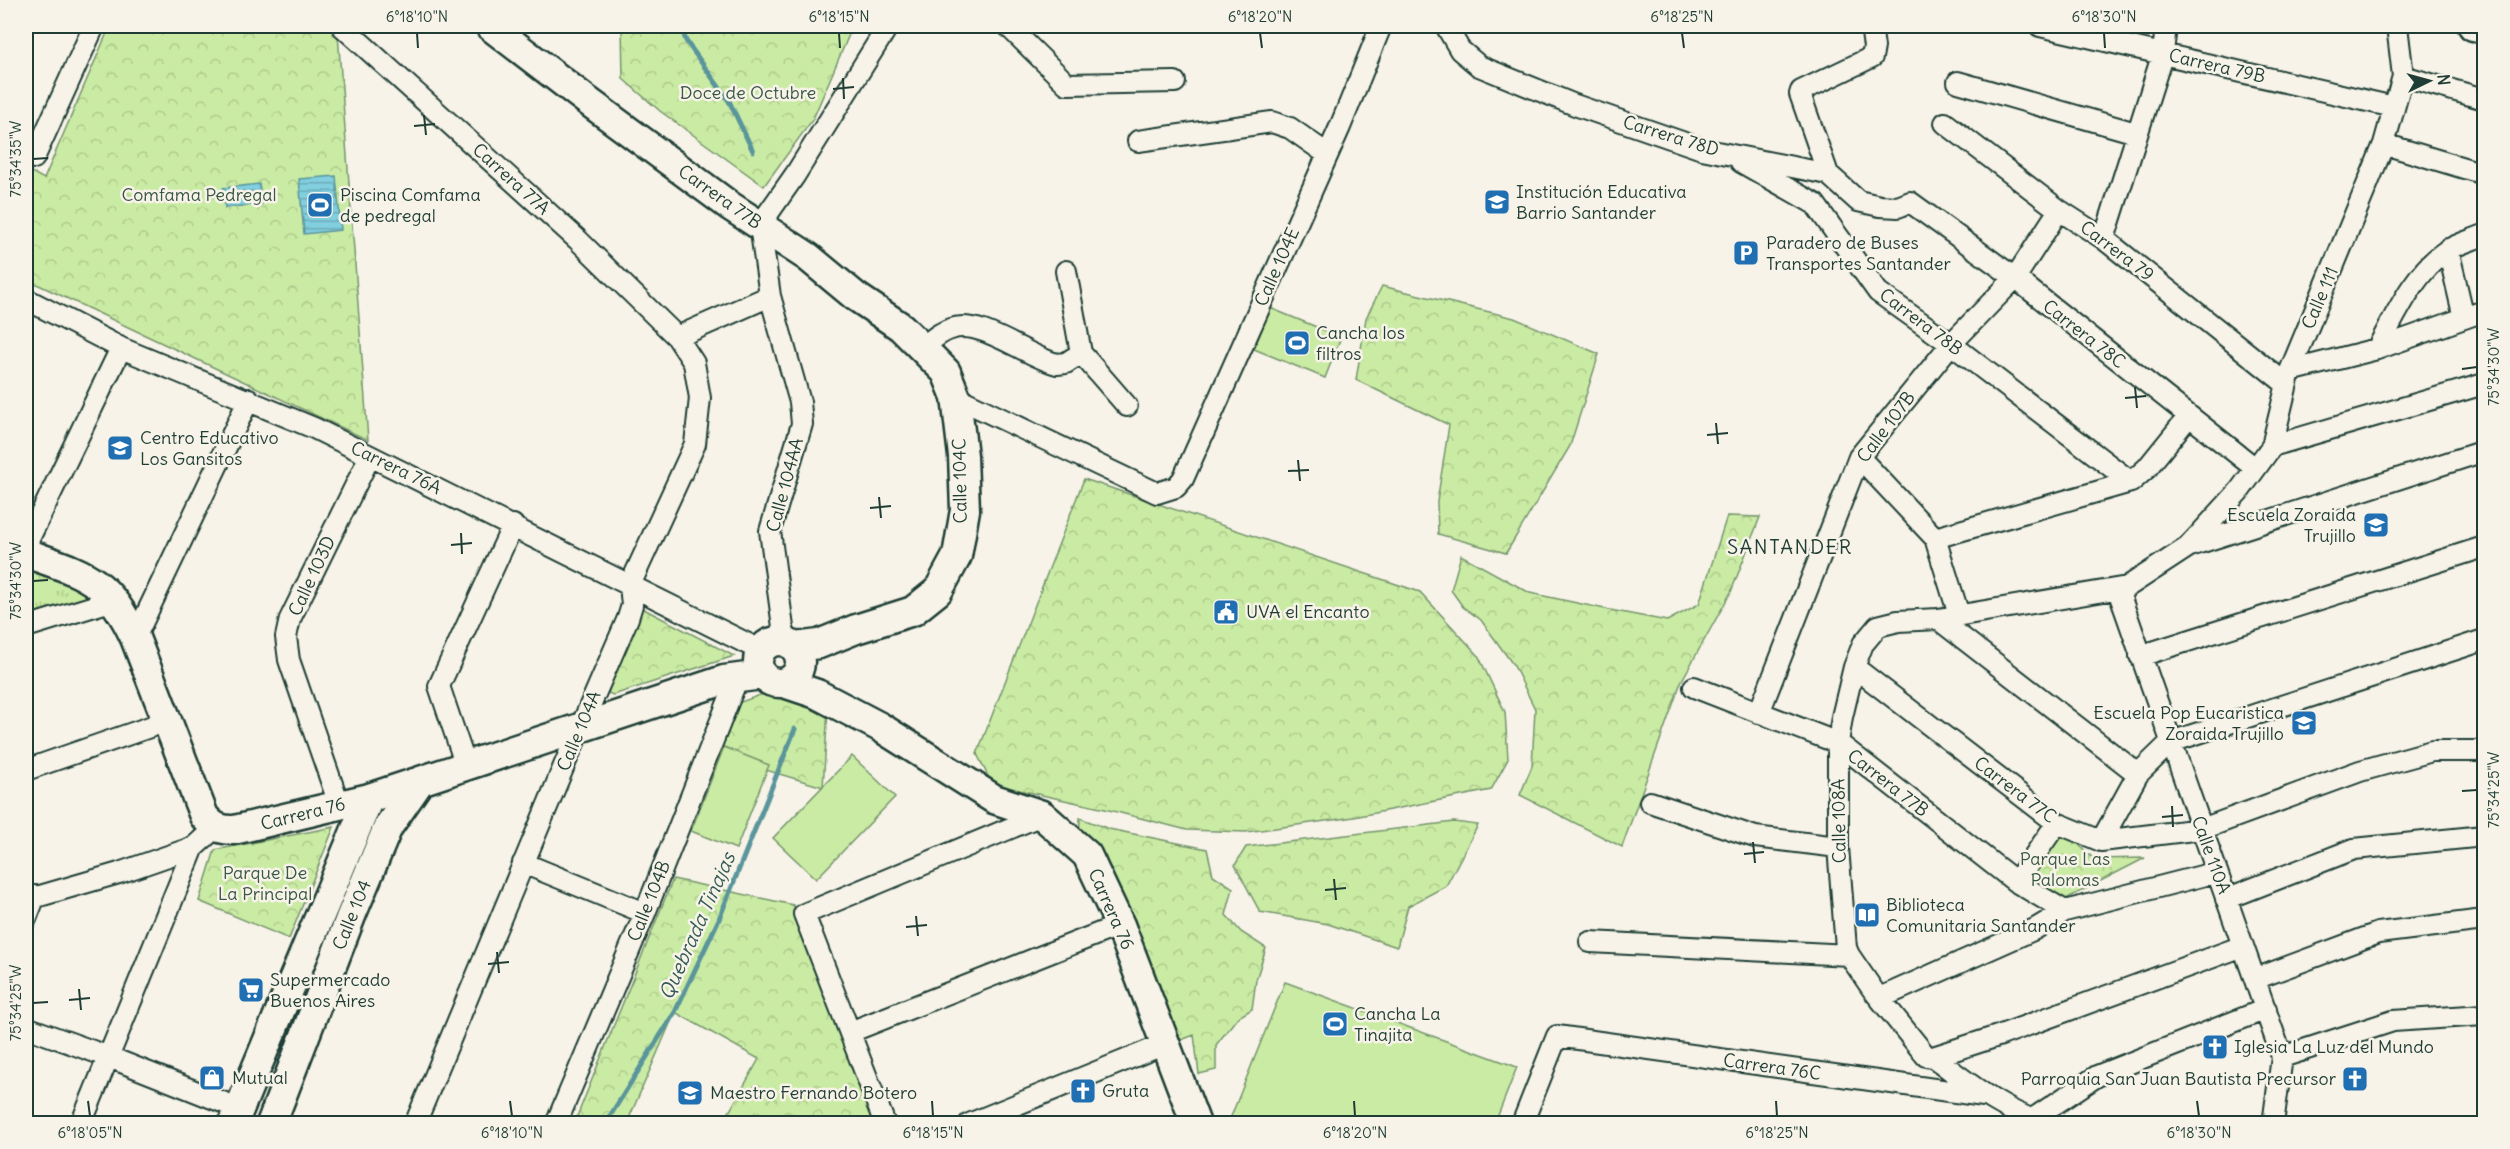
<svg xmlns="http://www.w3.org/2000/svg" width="2510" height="1149" font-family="Delius,sans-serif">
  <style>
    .grass { fill: url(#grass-tufts); stroke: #74946c; stroke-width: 1.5 }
    .forest { fill: url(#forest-crowns); stroke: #74946c; stroke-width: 1.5 }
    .garden { fill: #caeba3; stroke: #74946c; stroke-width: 1.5 }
    .water { fill: url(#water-rules); stroke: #5a959b; stroke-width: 1.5 }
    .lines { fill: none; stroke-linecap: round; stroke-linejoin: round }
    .stream { stroke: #5a959b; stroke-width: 5 }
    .street-casing { stroke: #1f3d34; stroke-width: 24 }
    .secondary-casing { stroke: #1f3d34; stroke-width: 33 }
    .street { stroke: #f7f3e8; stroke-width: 20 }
    .secondary { stroke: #f7f3e8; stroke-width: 28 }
    .ticks { fill: none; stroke: #1f3d34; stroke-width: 2 }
    .labels { text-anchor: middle; stroke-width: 5; stroke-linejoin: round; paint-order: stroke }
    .street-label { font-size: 18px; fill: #1f3d34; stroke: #f7f3e8 }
    .park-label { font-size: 18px; fill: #395745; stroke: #f7f3e8 }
    .poi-label { font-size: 18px; fill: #1f3d34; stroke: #f7f3e8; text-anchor: start }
    .neighbourhood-label { font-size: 20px; letter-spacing: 1.5px; fill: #1f3d34; stroke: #f7f3e8 }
    .water-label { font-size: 20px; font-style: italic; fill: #335a56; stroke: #f7f3e8 }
    .neatline { fill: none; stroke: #1f3d34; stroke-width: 2 }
    .ticks-label { font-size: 15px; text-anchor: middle; fill: #1f3d34 }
  </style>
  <defs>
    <pattern id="grass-tufts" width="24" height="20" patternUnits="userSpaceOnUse" patternTransform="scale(1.5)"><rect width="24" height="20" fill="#caeba3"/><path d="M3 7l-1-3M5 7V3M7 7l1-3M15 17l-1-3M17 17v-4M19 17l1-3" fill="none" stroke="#adca8d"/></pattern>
    <pattern id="forest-crowns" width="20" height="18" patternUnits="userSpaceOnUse" patternTransform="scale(1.5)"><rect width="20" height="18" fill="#caeba3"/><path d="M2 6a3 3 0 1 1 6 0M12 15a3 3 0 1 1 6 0" fill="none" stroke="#adca8d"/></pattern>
    <pattern id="water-rules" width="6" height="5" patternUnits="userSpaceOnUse" patternTransform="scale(1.5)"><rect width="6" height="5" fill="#82cfe0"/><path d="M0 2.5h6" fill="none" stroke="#6aa9b6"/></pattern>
  </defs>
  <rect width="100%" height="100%" fill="#f7f3e8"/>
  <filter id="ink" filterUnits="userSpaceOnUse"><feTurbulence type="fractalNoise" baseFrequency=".0167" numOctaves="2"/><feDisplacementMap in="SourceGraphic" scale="12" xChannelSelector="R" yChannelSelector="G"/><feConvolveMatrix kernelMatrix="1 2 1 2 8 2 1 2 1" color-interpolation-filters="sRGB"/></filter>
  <g filter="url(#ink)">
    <!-- grass -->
    <path class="grass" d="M33 555 106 599 26 622V572Z"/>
    <!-- forest -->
    <path class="forest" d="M110 26H329L338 34 368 440 26 279V169L44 179Z
      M622 26H836L851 30 813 119 764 186 660 111 623 79Z
      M1382 286 1514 318 1599 354 1570 446 1506 553 1438 534 1437 502 1449 425 1356 380 1366 318Z
      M1084 479 1420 592 1478 655 1505 712 1508 759 1491 790 1354 817 1246 832 1187 830 1105 809 992 784 977 754Z
      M1727 516 1760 517 1731 592 1681 682 1622 847 1520 795 1532 766 1535 709 1514 666 1481 620 1463 607 1451 590 1461 555 1530 593 1605 609 1667 621 1699 604Z
      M640 607 734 656 613 695 608 693Z
      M779 688 828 709 823 787 716 755 730 706Z
      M1080 818 1109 829 1207 849 1213 875 1233 888 1226 915 1241 932 1266 948 1256 980 1252 1009 1237 1018 1216 1045V1070L1199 1074 1194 1035 1176 1042 1079 842Z
      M1454 822 1478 825 1446 886 1408 906 1397 947 1328 924 1260 912 1235 865 1246 847Z
      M334 827 289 939 199 901 215 850Z
      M2060 827 2094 859 2145 858 2066 899 2025 882Z
      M673 879 793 905 823 977 877 1123H723L759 1059 675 1012 627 1123 574 1124Z"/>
    <!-- garden -->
    <path class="garden" d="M1270 308 1341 337 1325 378 1254 349Z
      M724 747 769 765 736 849 691 831Z
      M852 756 895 797 816 879 773 838Z
      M1285 982 1517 1067 1495 1123 1242 1124 1230 1119Z"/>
    <!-- water -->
    <path class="water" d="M336 176 341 230 304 234 299 179Z
      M259 184 262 204 225 208 223 188Z"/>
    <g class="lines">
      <!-- stream -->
      <path class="stream" d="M681 26 686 41 729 101 753 151
        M605 1124 675 1012 719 919 795 729"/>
      <defs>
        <path id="street" d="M342 26 577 239 677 337 694 363 700 398 695 444 630 585 632 605 628 618 569 754 415 1124
          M1008 26 1067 84 1175 82
          M1446 26 1460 50 1479 66 1575 105 1702 149 1828 174 1858 201 1880 206 1898 207 1910 202 2015 278 2255 468
          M2040 26 2394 107
          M2403 76 2484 99
          M1958 82 2136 133
          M1945 123 2059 210 2104 239 2286 384
          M1138 141 1272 122 1290 128 1327 154
          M2384 144 2484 174
          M26 154 34 158 94 26
          M1741 162 1815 204 1878 292 1951 344 2131 482
          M1828 174 1800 94 1801 91 1872 57 1874 47 1871 26
          M2104 239 2163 53 2166 26
          M2448 249 2464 318
          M1066 271 1081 353
          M26 299 121 348 314 428 762 651
          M677 337 770 296
          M923 347C932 340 940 332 951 329 981 318 1027 357 1057 364L1066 363 1081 353
          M2377 349C2396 315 2413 274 2446 251 2457 244 2472 240 2484 235
          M1081 353 1127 406
          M2290 371 2377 349 2484 311
          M956 397 1157 493 1176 487 1183 479 1340 127 1381 26
          M2272 446 2484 384
          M1859 457 1935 538 1959 615
          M1935 538 2131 482 2147 468 2189 416
          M26 545 121 348
          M2190 546 2484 451
          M2118 590 2282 1057 2273 1124
          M1938 619 2138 774
          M26 627 114 600
          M135 638 249 399
          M785 642 770 531 802 424 800 402 770 296 760 225 795 175 888 26
          M2140 656 2484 547
          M1854 667 2057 823 2101 841 2202 829 2360 771 2432 751H2484
          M1694 687 1838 743 2016 882 2065 911
          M1759 713 1859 457 1951 344 2015 278 2059 210
          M466 766 439 686 513 525
          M26 770 167 721
          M1650 802 1755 837 1838 847
          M339 804 289 660 286 637 290 619 370 456
          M2101 841 2138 774 2171 742 2484 640
          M523 863 645 913
          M2016 882 2057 823
          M2226 899 2354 849 2484 836
          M26 900 119 873 194 847 215 828
          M26 919 35 896
          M1590 942 1849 955
          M2255 979 2378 933 2484 920
          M1880 998 2035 929 2065 911 2217 872
          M26 1027 109 1057 240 1109
          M850 1032 1120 925
          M1933 1057 2001 1035 2243 946
          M2282 1057 2393 1021 2484 1015
          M81 1124 194 847
          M556 1124 645 913 738 677
          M885 1124 804 914 1042 815
          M969 1124 1165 1044
          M1522 1124 1557 1036 1984 1096
          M2025 1124 2097 1076 2266 1009
          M2045 1124C2000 1110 1970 1084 1933 1057L1926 1056 1873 990 1849 955 1846 948 1838 847V743L1842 717 1854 667 1863 644 1878 626 1898 621 1938 619 2127 587 2188 547 2240 490 2272 446 2290 371 2384 144 2403 76 2397 26"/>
        <path id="secondary" d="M490 26 585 99 730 206 808 257 855 296 901 327 946 372 956 397 963 456 965 510 957 556 938 591 913 611 856 629 819 644 795 647
          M2473 26 2484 28
          M26 553C84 574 107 577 135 638L204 816C213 827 220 830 234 830L369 798 724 680 762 675
          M758 662a21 21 0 1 1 42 0a21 21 0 1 1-42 0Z
          M784 683 817 694 880 727 994 799 1042 815 1087 855 1120 925 1196 1124
          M233 1124 369 798
          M271 1124 351 916 388 827 420 781"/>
      </defs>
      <!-- street casing -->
      <use href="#street" class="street-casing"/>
      <!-- secondary casing -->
      <use href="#secondary" class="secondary-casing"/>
      <!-- street -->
      <use href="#street" class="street"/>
      <!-- secondary -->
      <use href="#secondary" class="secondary"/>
    </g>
  </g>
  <!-- ticks -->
  <path class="ticks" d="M417 33 418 48M839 33 840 48M1260 33 1262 48M1682 33 1684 48M2104 33 2105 48M843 78 844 99M833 89 854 87M424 115 426 135M414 126 435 124M33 159 48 158M2462 369 2477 367M2135 387 2137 408M2125 398 2146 396M1716 423 1718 444M1707 435 1728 433M1298 460 1300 481M1288 471 1309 470M879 497 881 518M870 508 891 506M461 533 462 554M451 545 472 543M33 581 48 580M2462 791 2477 790M2172 806 2173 827M2162 817 2183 815M1753 842 1755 863M1744 854 1764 852M1334 879 1336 900M1325 890 1346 888M916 916 918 936M906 927 927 925M497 952 499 973M488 964 509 962M79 989 81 1010M69 1000 90 998M33 1003 48 1002M88 1101 90 1116M510 1101 512 1116M932 1101 933 1116M1354 1101 1355 1116M1776 1101 1777 1116M2197 1101 2199 1116"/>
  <!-- icons -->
  <defs>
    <symbol id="school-square" viewBox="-11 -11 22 22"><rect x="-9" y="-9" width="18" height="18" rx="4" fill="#1f6fb2" stroke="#f7f3e8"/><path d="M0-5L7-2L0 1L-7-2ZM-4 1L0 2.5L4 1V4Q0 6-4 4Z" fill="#fff"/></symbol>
    <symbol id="stadium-square" viewBox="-11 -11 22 22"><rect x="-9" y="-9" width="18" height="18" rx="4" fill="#1f6fb2" stroke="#f7f3e8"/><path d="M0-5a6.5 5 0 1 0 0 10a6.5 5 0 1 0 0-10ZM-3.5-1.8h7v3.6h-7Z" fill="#fff"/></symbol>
    <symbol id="parking-square" viewBox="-11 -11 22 22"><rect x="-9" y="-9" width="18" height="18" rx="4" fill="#1f6fb2" stroke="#f7f3e8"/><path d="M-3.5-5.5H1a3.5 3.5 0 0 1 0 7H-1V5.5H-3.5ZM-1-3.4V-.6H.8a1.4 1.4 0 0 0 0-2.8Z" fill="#fff"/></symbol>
    <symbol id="civic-square" viewBox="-11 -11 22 22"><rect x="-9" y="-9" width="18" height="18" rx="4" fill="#1f6fb2" stroke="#f7f3e8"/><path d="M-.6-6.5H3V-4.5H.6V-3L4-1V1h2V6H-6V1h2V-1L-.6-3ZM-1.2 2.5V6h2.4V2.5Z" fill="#fff"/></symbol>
    <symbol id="library-square" viewBox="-11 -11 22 22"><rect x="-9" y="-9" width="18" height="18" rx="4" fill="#1f6fb2" stroke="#f7f3e8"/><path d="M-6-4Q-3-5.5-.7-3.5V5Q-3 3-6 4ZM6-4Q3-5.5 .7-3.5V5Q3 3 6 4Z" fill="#fff"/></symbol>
    <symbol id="supermarket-square" viewBox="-11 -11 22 22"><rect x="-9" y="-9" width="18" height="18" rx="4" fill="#1f6fb2" stroke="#f7f3e8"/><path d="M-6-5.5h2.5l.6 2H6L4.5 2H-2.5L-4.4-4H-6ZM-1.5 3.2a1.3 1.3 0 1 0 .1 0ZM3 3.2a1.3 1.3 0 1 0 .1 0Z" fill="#fff"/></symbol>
    <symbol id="church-square" viewBox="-11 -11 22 22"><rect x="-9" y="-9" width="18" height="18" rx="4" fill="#1f6fb2" stroke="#f7f3e8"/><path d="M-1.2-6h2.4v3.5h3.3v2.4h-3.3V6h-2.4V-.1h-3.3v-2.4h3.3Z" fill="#fff"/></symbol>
    <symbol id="shop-square" viewBox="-11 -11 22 22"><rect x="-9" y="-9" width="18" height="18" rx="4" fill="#1f6fb2" stroke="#f7f3e8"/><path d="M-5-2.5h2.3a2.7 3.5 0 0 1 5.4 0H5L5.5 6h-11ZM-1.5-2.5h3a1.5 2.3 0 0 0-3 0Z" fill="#fff"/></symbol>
  </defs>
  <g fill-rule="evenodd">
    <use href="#school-square" x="1482" y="187" width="30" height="30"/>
    <use href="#stadium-square" x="305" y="190" width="30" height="30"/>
    <use href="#parking-square" x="1731" y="238" width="30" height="30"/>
    <use href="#stadium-square" x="1282" y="328" width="30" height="30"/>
    <use href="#school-square" x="105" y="433" width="30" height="30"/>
    <use href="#school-square" x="2361" y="510" width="30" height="30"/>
    <use href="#civic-square" x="1211" y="597" width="30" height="30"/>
    <use href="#school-square" x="2289" y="708" width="30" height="30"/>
    <use href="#library-square" x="1852" y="900" width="30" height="30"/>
    <use href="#supermarket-square" x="236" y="975" width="30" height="30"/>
    <use href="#stadium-square" x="1320" y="1009" width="30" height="30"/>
    <use href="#church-square" x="2200" y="1032" width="30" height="30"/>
    <use href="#shop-square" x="197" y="1063" width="30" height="30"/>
    <use href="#church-square" x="2340" y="1064" width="30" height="30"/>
    <use href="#church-square" x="1068" y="1076" width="30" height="30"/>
    <use href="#school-square" x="675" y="1078" width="30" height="30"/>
  </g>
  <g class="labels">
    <!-- street labels -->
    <g class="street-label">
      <text transform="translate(2217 66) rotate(13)" y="6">Carrera 79B</text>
      <text transform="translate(1671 136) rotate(17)" y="6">Carrera 78D</text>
      <text transform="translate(511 179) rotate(42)" y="6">Carrera 77A</text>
      <text transform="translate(720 197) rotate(35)" y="6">Carrera 77B</text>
      <text transform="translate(2117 251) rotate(37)" y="6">Carrera 79</text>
      <text transform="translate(1277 267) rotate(-66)" y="6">Calle 104E</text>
      <text transform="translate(2320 298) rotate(-67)" y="6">Calle 111</text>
      <text transform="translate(1921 322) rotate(37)" y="6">Carrera 78B</text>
      <text transform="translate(2084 334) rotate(38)" y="6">Carrera 78C</text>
      <text transform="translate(1886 427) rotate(-53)" y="6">Calle 107B</text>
      <text transform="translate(396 468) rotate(26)" y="6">Carrera 76A</text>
      <text transform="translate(960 481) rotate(-91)" y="6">Calle 104C</text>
      <text transform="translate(785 485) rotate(-75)" y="6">Calle 104AA</text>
      <text transform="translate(312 576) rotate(-65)" y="6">Calle 103D</text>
      <text transform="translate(579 731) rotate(-67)" y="6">Calle 104A</text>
      <text transform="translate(1888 783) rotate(38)" y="6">Carrera 77B</text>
      <text transform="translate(2015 790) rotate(37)" y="6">Carrera 77C</text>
      <text transform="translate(303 814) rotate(-14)" y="6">Carrera 76</text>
      <text transform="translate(1839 821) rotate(-91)" y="6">Calle 108A</text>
      <text transform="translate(2211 855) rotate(70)" y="6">Calle 110A</text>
      <text transform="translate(649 901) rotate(-68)" y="6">Calle 104B</text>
      <text transform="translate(1111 909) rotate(66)" y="6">Carrera 76</text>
      <text transform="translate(352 915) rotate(-68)" y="6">Calle 104</text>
      <text transform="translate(1772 1067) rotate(8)" y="6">Carrera 76C</text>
    </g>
    <!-- park labels -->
    <g class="park-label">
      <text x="748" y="99">Doce de Octubre</text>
      <text x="199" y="201">Comfama Pedregal</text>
      <text x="2065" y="865">Parque Las<tspan x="2065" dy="21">Palomas</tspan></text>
      <text x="265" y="879">Parque De<tspan x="265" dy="21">La Principal</tspan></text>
    </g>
    <!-- poi labels -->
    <g class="poi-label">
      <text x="1516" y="198">Institución Educativa<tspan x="1516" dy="21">Barrio Santander</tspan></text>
      <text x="340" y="201">Piscina Comfama<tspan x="340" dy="21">de pedregal</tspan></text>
      <text x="1766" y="249">Paradero de Buses<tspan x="1766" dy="21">Transportes Santander</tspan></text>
      <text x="1316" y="339">Cancha los<tspan x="1316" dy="21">filtros</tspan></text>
      <text x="140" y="444">Centro Educativo<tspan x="140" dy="21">Los Gansitos</tspan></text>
      <text x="2356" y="521" text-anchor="end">Escuela Zoraida<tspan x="2356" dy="21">Trujillo</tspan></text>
      <text x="1246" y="618">UVA el Encanto</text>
      <text x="2284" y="719" text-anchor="end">Escuela Pop Eucaristica<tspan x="2284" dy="21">Zoraida Trujillo</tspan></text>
      <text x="1886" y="911">Biblioteca<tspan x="1886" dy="21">Comunitaria Santander</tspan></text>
      <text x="270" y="986">Supermercado<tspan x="270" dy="21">Buenos Aires</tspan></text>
      <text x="1354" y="1020">Cancha La<tspan x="1354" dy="21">Tinajita</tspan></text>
      <text x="2234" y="1053">Iglesia La Luz del Mundo</text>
      <text x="232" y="1084">Mutual</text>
      <text x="2336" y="1085" text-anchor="end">Parroquia San Juan Bautista Precursor</text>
      <text x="1102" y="1097">Gruta</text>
      <text x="710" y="1099">Maestro Fernando Botero</text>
    </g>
    <!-- neighbourhood labels -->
    <g class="neighbourhood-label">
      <text x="1790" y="554">SANTANDER</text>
    </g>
    <!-- water labels -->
    <g class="water-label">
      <text transform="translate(697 926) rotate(-66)" y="7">Quebrada Tinajas</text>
    </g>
  </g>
  <!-- margin -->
  <rect width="2510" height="1149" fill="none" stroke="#f7f3e8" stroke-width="66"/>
  <!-- north arrow -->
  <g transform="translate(2429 81) rotate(85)" stroke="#f7f3e8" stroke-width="4.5" paint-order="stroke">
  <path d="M0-4.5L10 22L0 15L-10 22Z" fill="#1f3d34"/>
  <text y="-9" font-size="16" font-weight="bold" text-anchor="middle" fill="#1f3d34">N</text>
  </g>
  <rect x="33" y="33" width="2444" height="1083" class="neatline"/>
  <g class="ticks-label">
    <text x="417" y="22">6°18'10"N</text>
    <text x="839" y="22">6°18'15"N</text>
    <text x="1260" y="22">6°18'20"N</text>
    <text x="1682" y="22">6°18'25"N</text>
    <text x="2104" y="22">6°18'30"N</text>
    <text transform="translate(16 159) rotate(-90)" y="5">75°34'35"W</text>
    <text transform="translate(2494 367) rotate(-90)" y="5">75°34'30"W</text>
    <text transform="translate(16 581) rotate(-90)" y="5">75°34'30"W</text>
    <text transform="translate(2494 790) rotate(-90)" y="5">75°34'25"W</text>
    <text transform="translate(16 1003) rotate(-90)" y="5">75°34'25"W</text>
    <text x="90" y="1138">6°18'05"N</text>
    <text x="512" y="1138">6°18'10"N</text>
    <text x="933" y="1138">6°18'15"N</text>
    <text x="1355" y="1138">6°18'20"N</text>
    <text x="1777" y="1138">6°18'25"N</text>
    <text x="2199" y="1138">6°18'30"N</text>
  </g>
</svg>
